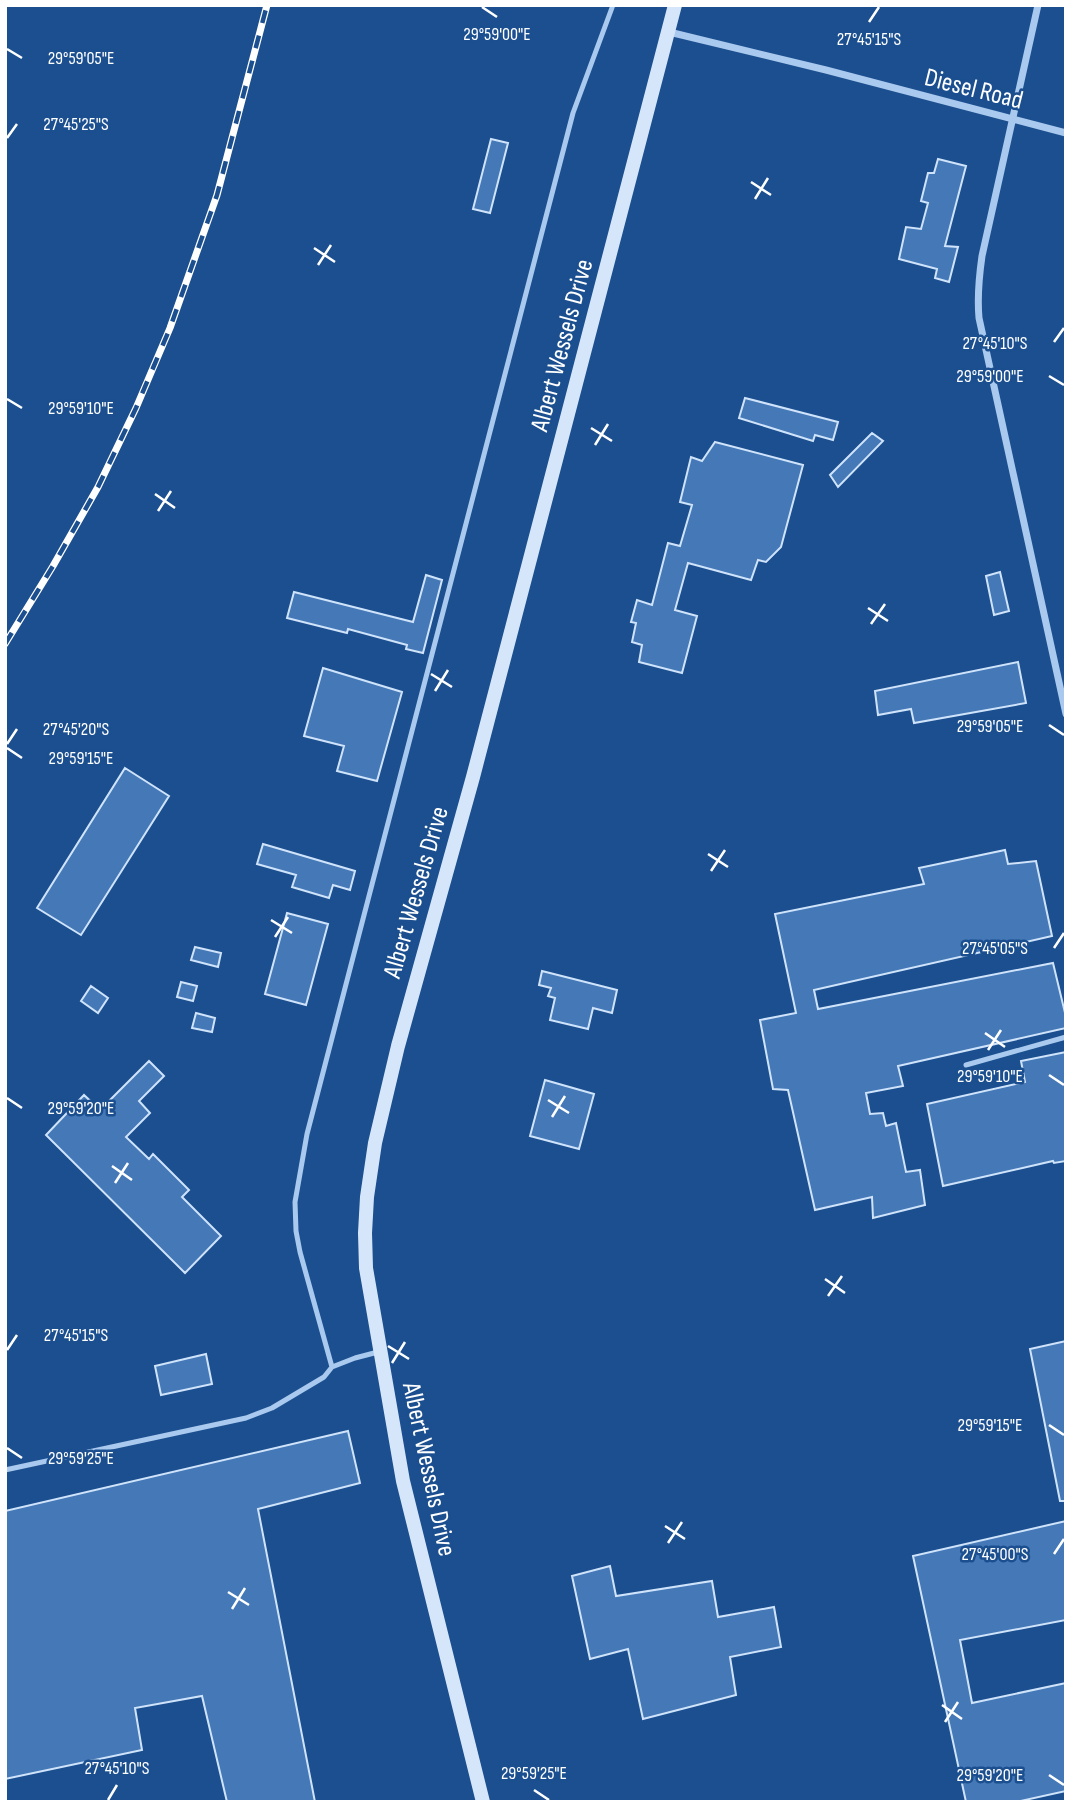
<svg xmlns="http://www.w3.org/2000/svg" width="1071" height="1807" font-family="'Sofia Sans Condensed',sans-serif">
  <style>
    .building { fill: #4478b7; stroke: #cfe3fa; stroke-width: 2 }
    .lines { fill: none; stroke-linecap: round; stroke-linejoin: round }
    .lane { stroke: #a9c9ee; stroke-width: 5 }
    .street { stroke: #a9c9ee; stroke-width: 7 }
    .secondary { stroke: #d6e6fa; stroke-width: 14 }
    .rail-casing { stroke: #fff; stroke-width: 7 }
    .rail { stroke: #1b4f8f; stroke-width: 4.5; stroke-dasharray: 13; stroke-linecap: butt }
    .ticks { fill: none; stroke: #fff; stroke-width: 2.5 }
    .labels { text-anchor: middle; stroke-width: 5; stroke-linejoin: round; paint-order: stroke }
    .street-label { font-size: 26px; fill: #fff; stroke: #1b4f8f }
    .ticks-label { font-size: 18px; text-anchor: middle; fill: #fff; stroke: #1b4f8f; stroke-width: 5; stroke-linejoin: round; paint-order: stroke }
  </style>
  <rect width="100%" height="100%" fill="#1b4f8f"/>
  <!-- building -->
  <path class="building" d="M491 139 508 143 490 213 473 209Z
    M938 159 966 166 945 246 958 247 949 282 935 278 937 269 899 259 906 227 921 229 928 203 921 201 928 173H934Z
    M745 398 838 422 833 440 815 435 813 441 739 418Z
    M872 433 883 441 838 487 830 475Z
    M715 442 803 465 781 547 766 562 758 560 751 580 688 563 675 610 697 616 682 673 639 662 642 645 632 642 636 623 631 622 637 600 652 605 668 543 680 546 692 505 680 502 691 457 702 461Z
    M1000 572 1009 611 994 615 986 576Z
    M426 575 442 580 423 653 406 649 407 645 348 629 347 633 287 618 294 592 413 622Z
    M1018 662 1026 703 914 723 911 709 878 715 875 691Z
    M323 668 402 692 377 781 337 771 344 746 304 736Z
    M125 768 169 796 81 935 37 908Z
    M263 844 355 871 350 890 333 885 329 898 292 887 296 875 257 864Z
    M1005 850 1008 864 1036 861 1052 936 814 990 818 1009 1053 963 1066 1017V1028L898 1066 903 1086 866 1093 870 1114 883 1113 886 1126 896 1123 906 1172 920 1170 925 1205 873 1218 872 1197 815 1210 788 1090 773 1089 760 1020 796 1013 775 914 924 884 919 868Z
    M287 913 328 924 306 1005 265 994Z
    M195 947 221 953 218 967 191 960Z
    M542 971 617 990 612 1013 593 1008 588 1029 550 1020 555 998 548 996 551 988 539 985Z
    M181 982 197 986 193 1001 177 997Z
    M91 986 108 998 98 1013 81 1001Z
    M196 1013 215 1018 212 1032 192 1028Z
    M1066 1052V1161L1054 1163 1053 1161 943 1186 927 1104 1025 1082 1021 1061Z
    M149 1061 164 1076 139 1101 150 1113 126 1137 149 1159 153 1154 189 1190 182 1197 221 1236 185 1273 46 1135 84 1095 100 1110Z
    M545 1080 594 1094 579 1149 530 1136Z
    M1066 1341V1501H1060L1030 1349Z
    M206 1354 212 1384 161 1395 155 1366Z
    M348 1431 360 1483 258 1509 315 1802H227L202 1696 135 1708 142 1750 5 1779V1511Z
    M1066 1521V1620L960 1640 972 1703 1066 1683V1791L1016 1802H966L913 1556Z
    M610 1566 616 1596 712 1581 718 1617 774 1607 781 1647 730 1657 736 1695 643 1719 628 1649 590 1659 572 1576Z"/>
  <g class="lines">
    <!-- lane -->
    <path class="lane" d="M966 1065 1066 1037
      M332 1367 300 1252 296 1231 295 1202 307 1134 573 113 613 5
      M5 1470 246 1418 272 1408 324 1377 332 1367 355 1358 378 1352"/>
    <!-- street -->
    <path class="street" d="M1038 5 982 256C979 277 977 296 979 318L1066 714
      M669 32 826 70 1066 133"/>
    <!-- secondary -->
    <path class="secondary" d="M483 1802 403 1481 366 1268 365 1233 367 1197 375 1143 398 1046 473 777 675 5"/>
    <defs>
      <path id="rail" d="M5 644 53 566 98 487 136 408 170 328 217 195 267 5"/>
    </defs>
    <!-- rail casing -->
    <use href="#rail" class="rail-casing"/>
    <!-- rail -->
    <use href="#rail" class="rail"/>
  </g>
  <!-- ticks -->
  <path class="ticks" d="M482 7 497 17M869 22 879 7M7 49 22 58M7 138 17 124M751 182 771 195M755 199 768 178M314 248 335 262M318 265 331 245M1054 342 1064 328M1049 376 1064 385M7 399 22 408M591 428 612 441M595 445 608 424M155 494 175 508M158 511 171 491M868 608 888 621M871 624 885 604M431 674 452 687M435 691 448 670M1049 725 1064 735M7 744 17 729M7 748 22 758M708 854 728 867M711 871 725 850M271 920 292 933M275 937 288 917M1054 948 1064 933M985 1033 1005 1047M988 1050 1001 1030M1049 1075 1064 1085M7 1098 22 1108M548 1100 569 1113M552 1117 565 1096M112 1166 132 1180M115 1183 128 1163M825 1279 845 1293M828 1296 842 1276M388 1346 409 1359M7 1350 17 1335M392 1363 405 1342M1049 1425 1064 1435M7 1448 22 1458M665 1526 685 1539M668 1543 682 1522M1054 1554 1064 1539M228 1592 249 1605M232 1609 245 1588M942 1705 962 1719M945 1722 958 1702M1049 1775 1064 1785M534 1790 549 1800M108 1800 117 1785"/>
  <g class="labels">
    <!-- street labels -->
    <g class="street-label">
      <text transform="translate(974 88) rotate(14)" y="9">Diesel Road</text>
      <text transform="translate(561 345) rotate(-75)" y="9">Albert Wessels Drive</text>
      <text transform="translate(415 892) rotate(-74)" y="9">Albert Wessels Drive</text>
      <text transform="translate(430 1469) rotate(78)" y="9">Albert Wessels Drive</text>
    </g>
  </g>
  <g class="ticks-label">
    <text x="497" y="40">29°59'00"E</text>
    <text x="869" y="45">27°45'15"S</text>
    <text x="81" y="64">29°59'05"E</text>
    <text x="76" y="130">27°45'25"S</text>
    <text x="995" y="349">27°45'10"S</text>
    <text x="990" y="382">29°59'00"E</text>
    <text x="81" y="414">29°59'10"E</text>
    <text x="990" y="732">29°59'05"E</text>
    <text x="76" y="735">27°45'20"S</text>
    <text x="81" y="764">29°59'15"E</text>
    <text x="995" y="954">27°45'05"S</text>
    <text x="990" y="1082">29°59'10"E</text>
    <text x="81" y="1114">29°59'20"E</text>
    <text x="76" y="1341">27°45'15"S</text>
    <text x="990" y="1431">29°59'15"E</text>
    <text x="81" y="1464">29°59'25"E</text>
    <text x="995" y="1560">27°45'00"S</text>
    <text x="117" y="1774">27°45'10"S</text>
    <text x="534" y="1779">29°59'25"E</text>
    <text x="990" y="1781">29°59'20"E</text>
  </g>
  <!-- border -->
  <rect width="1071" height="1807" fill="none" stroke="#ffffff" stroke-width="14"/>
</svg>
